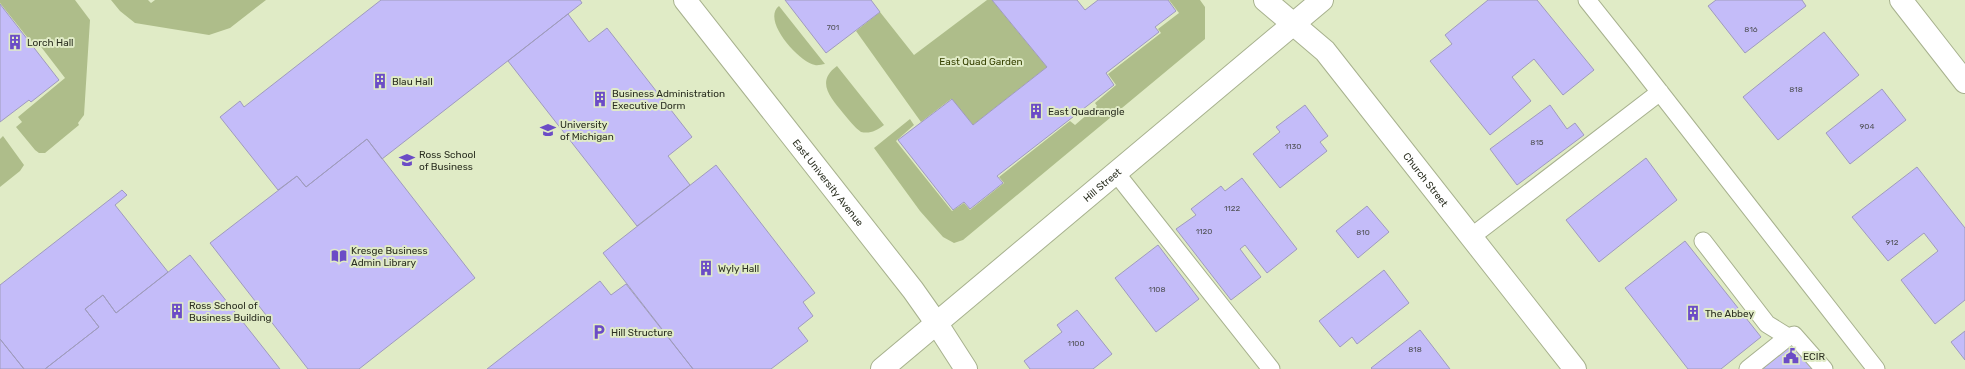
<svg xmlns="http://www.w3.org/2000/svg" width="1965" height="369" font-family="Rubik,sans-serif">
  <style>
    .green { fill: #aebd8a }
    .building { fill: #c4bcf9; stroke: #9f9bbd }
    .lines { fill: none; stroke-linecap: round; stroke-linejoin: round }
    .lane-casing { stroke: #a7b18e; stroke-width: 19 }
    .street-casing { stroke: #a7b18e; stroke-width: 24 }
    .secondary-casing { stroke: #a7b18e; stroke-width: 24 }
    .lane { stroke: #fff; stroke-width: 17 }
    .street { stroke: #fff; stroke-width: 22 }
    .secondary { stroke: #fff; stroke-width: 22 }
    .labels { text-anchor: middle; stroke-width: 4; stroke-linejoin: round; paint-order: stroke }
    .number-label { font-size: 8px; fill: #515257 }
    .poi-label { font-size: 10px; fill: #2b2f21; stroke: #e0ebc6; text-anchor: start }
    .park-label { font-size: 10px; fill: #354001; stroke: #e0ebc6 }
    .street-label { font-size: 10px; fill: #2b2f21; stroke: #e0ebc6 }
  </style>
  <rect width="100%" height="100%" fill="#e0ebc6"/>
  <!-- green -->
  <path class="green" d="M0 0H75L90 20 84 115 78 123 79 125 45 153H39L35 150 16 127 22 122 18 117 65 78 35 39 31 42 0 3Z
    M111 0H148L151 3 155 0H266L230 28 209 35 135 23 120 11Z
    M987 0H992L1047 67 973 125 951 99 921 122 856 31 880 12 914 55Z
    M1169 0H1200L1205 7V39L963 240 954 243 943 237 920 211 874 148 910 119 914 125 896 141 952 211 964 203 970 210 1004 183 999 177 1070 121 1075 125 1097 106 1095 103 1116 85 1108 74 1161 33 1158 29 1179 13Z
    M779 6 825 64C822 64 818 66 815 65 799 62 761 20 779 6Z
    M837 66 884 125C876 131 870 134 861 132 854 127 849 120 843 113 831 98 815 82 837 66Z
    M3 136 24 165 20 171 0 187V139Z"/>
  <!-- building -->
  <path class="building" d="M381 0H580L582 3 382 159 367 139 306 187 297 176 278 190 220 117 240 101 244 107Z
    M785 0H871L880 12 826 53Z
    M992 0H1077L1085 10 1098 0H1168L1176 11 1155 27 1159 32 1106 73 1114 85 997 176 1003 183 970 209 964 202 953 210 898 140 952 99 973 125 1047 67Z
    M1488 0H1537L1594 70 1563 95 1534 59 1512 77 1531 101 1490 135 1430 61 1452 44 1445 35Z
    M1716 0H1802L1806 6 1745 53 1708 6Z
    M0 4 59 80 31 102 29 100 0 122Z
    M568 14 589 42 607 28 692 137 668 156 690 185 637 226 508 61Z
    M1824 32 1859 75 1778 140 1743 97Z
    M1882 89 1906 120 1850 164 1826 133Z
    M1305 105 1328 136 1320 142 1327 151 1280 188 1253 154 1280 132 1276 127Z
    M1550 105 1567 129 1575 123 1584 135 1517 185 1490 149Z
    M367 139 475 278 359 369H308L210 243 297 176 306 187Z
    M1646 158 1677 200 1599 262 1566 220Z
    M716 165 815 293 803 302 813 316 798 328 808 341 771 369H693L603 253Z
    M1917 167 1965 228V300L1935 324 1901 280 1938 251 1924 233 1888 261 1852 217Z
    M1242 178 1297 249 1267 273 1245 245 1240 249 1261 277 1231 300 1176 229 1196 215 1191 209 1221 186 1225 191Z
    M122 190 127 195 115 205 168 272 116 313 103 295 85 309 99 327 45 369H24L0 339V285Z
    M1367 206 1389 232 1358 258 1336 231Z
    M1685 241 1761 337 1721 369H1688L1625 288Z
    M1158 245 1199 299 1156 332 1115 278Z
    M190 255 280 369H45L99 327 85 309 103 295 116 313Z
    M1384 270 1409 303 1357 344 1352 337 1340 347 1319 321Z
    M600 281 611 295 626 284 693 369H487Z
    M1077 310 1112 354 1093 369H1030L1024 361 1062 332 1057 325Z
    M1420 330 1450 369H1372L1371 368Z
    M1965 331V360L1951 342Z
    M0 339 24 369H0Z
    M1793 344 1814 369H1762Z"/>
  <g class="lines">
    <defs>
      <path id="lane" d="M1587 0 1634 59 1876 369
        M1116 173 1271 369
        M1471 237 1660 92
        M1703 241 1767 324 1788 337
        M1748 369 1788 337 1794 335 1824 369"/>
      <g id="street">
        <path id="s1" d="M685 0 913 290 937 324 966 369"/>
        <path id="s2" d="M1265 0 1325 51 1575 369"/>
        <path d="M1901 0 1965 82"/>
      </g>
      <g id="secondary">
        <path id="s3" d="M882 369 1322 0"/>
      </g>
    </defs>
    <!-- lane casing -->
    <use href="#lane" class="lane-casing"/>
    <!-- street casing -->
    <use href="#street" class="street-casing"/>
    <!-- secondary casing -->
    <use href="#secondary" class="secondary-casing"/>
    <!-- lane -->
    <use href="#lane" class="lane"/>
    <!-- street -->
    <use href="#street" class="street"/>
    <!-- secondary -->
    <use href="#secondary" class="secondary"/>
  </g>
  <!-- icons -->
  <defs>
    <symbol id="building-bare" viewBox="-9 -9 18 18"><path d="M-4-6H4V6H1V3H-1V6H-4ZM-2.5-4.3h1.7v1.8h-1.7ZM.8-4.3h1.7v1.8H.8ZM-2.5-1h1.7V.8h-1.7ZM.8-1h1.7V.8H.8Z" fill="#6b4cc6" stroke="#e0ebc6" stroke-width="2.5" paint-order="stroke"/></symbol>
    <symbol id="university-bare" viewBox="-9 -9 18 18"><path d="M0-5L7-2L0 1L-7-2ZM-4 1L0 2.5L4 1V4Q0 6-4 4Z" fill="#6b4cc6" stroke="#e0ebc6" stroke-width="2.5" paint-order="stroke"/></symbol>
    <symbol id="library-bare" viewBox="-9 -9 18 18"><path d="M-6-4Q-3-5.5-.7-3.5V5Q-3 3-6 4ZM6-4Q3-5.5 .7-3.5V5Q3 3 6 4Z" fill="#6b4cc6" stroke="#e0ebc6" stroke-width="2.5" paint-order="stroke"/></symbol>
    <symbol id="parking-bare" viewBox="-9 -9 18 18"><path d="M-3.5-5.5H1a3.5 3.5 0 0 1 0 7H-1V5.5H-3.5ZM-1-3.4V-.6H.8a1.4 1.4 0 0 0 0-2.8Z" fill="#6b4cc6" stroke="#e0ebc6" stroke-width="2.5" paint-order="stroke"/></symbol>
    <symbol id="civic-bare" viewBox="-9 -9 18 18"><path d="M-.6-6.5H3V-4.5H.6V-3L4-1V1h2V6H-6V1h2V-1L-.6-3ZM-1.2 2.5V6h2.4V2.5Z" fill="#6b4cc6" stroke="#e0ebc6" stroke-width="2.5" paint-order="stroke"/></symbol>
  </defs>
  <g fill-rule="evenodd">
    <use href="#building-bare" x="4" y="31" width="22" height="22"/>
    <use href="#building-bare" x="369" y="70" width="22" height="22"/>
    <use href="#building-bare" x="589" y="88" width="22" height="22"/>
    <use href="#building-bare" x="1025" y="100" width="22" height="22"/>
    <use href="#university-bare" x="537" y="119" width="22" height="22"/>
    <use href="#university-bare" x="396" y="149" width="22" height="22"/>
    <use href="#library-bare" x="328" y="245" width="22" height="22"/>
    <use href="#building-bare" x="695" y="257" width="22" height="22"/>
    <use href="#building-bare" x="166" y="300" width="22" height="22"/>
    <use href="#building-bare" x="1682" y="302" width="22" height="22"/>
    <use href="#parking-bare" x="588" y="321" width="22" height="22"/>
    <use href="#civic-bare" x="1780" y="345" width="22" height="22"/>
  </g>
  <g class="labels">
    <!-- number labels -->
    <g class="number-label">
      <text x="833" y="30">701</text>
      <text x="1751" y="32">816</text>
      <text x="1796" y="92">818</text>
      <text x="1867" y="129">904</text>
      <text x="1537" y="145">815</text>
      <text x="1293" y="149">1130</text>
      <text x="1232" y="211">1122</text>
      <text x="1204" y="234">1120</text>
      <text x="1363" y="235">810</text>
      <text x="1892" y="245">912</text>
      <text x="1157" y="292">1108</text>
      <text x="1076" y="346">1100</text>
      <text x="1415" y="352">818</text>
    </g>
    <!-- poi labels -->
    <g class="poi-label">
      <text x="27" y="46">Lorch Hall</text>
      <text x="392" y="85">Blau Hall</text>
      <text x="612" y="97">Business Administration<tspan x="612" dy="12">Executive Dorm</tspan></text>
      <text x="1048" y="115">East Quadrangle</text>
      <text x="560" y="128">University<tspan x="560" dy="12">of Michigan</tspan></text>
      <text x="419" y="158">Ross School<tspan x="419" dy="12">of Business</tspan></text>
      <text x="351" y="254">Kresge Business<tspan x="351" dy="12">Admin Library</tspan></text>
      <text x="718" y="272">Wyly Hall</text>
      <text x="189" y="309">Ross School of<tspan x="189" dy="12">Business Building</tspan></text>
      <text x="1705" y="317">The Abbey</text>
      <text x="611" y="336">Hill Structure</text>
      <text x="1803" y="360">ECIR</text>
    </g>
    <!-- park labels -->
    <g class="park-label">
      <text x="981" y="65">East Quad Garden</text>
    </g>
    <!-- street labels -->
    <g class="street-label">
      <text dy="4" stroke="none"><textPath href="#s2" startOffset="242">Church Street</textPath></text>
      <text dy="4" stroke="none"><textPath href="#s1" startOffset="232">East University Avenue</textPath></text>
      <text dy="4" stroke="none"><textPath href="#s3" startOffset="287">Hill Street</textPath></text>
    </g>
  </g>
</svg>
